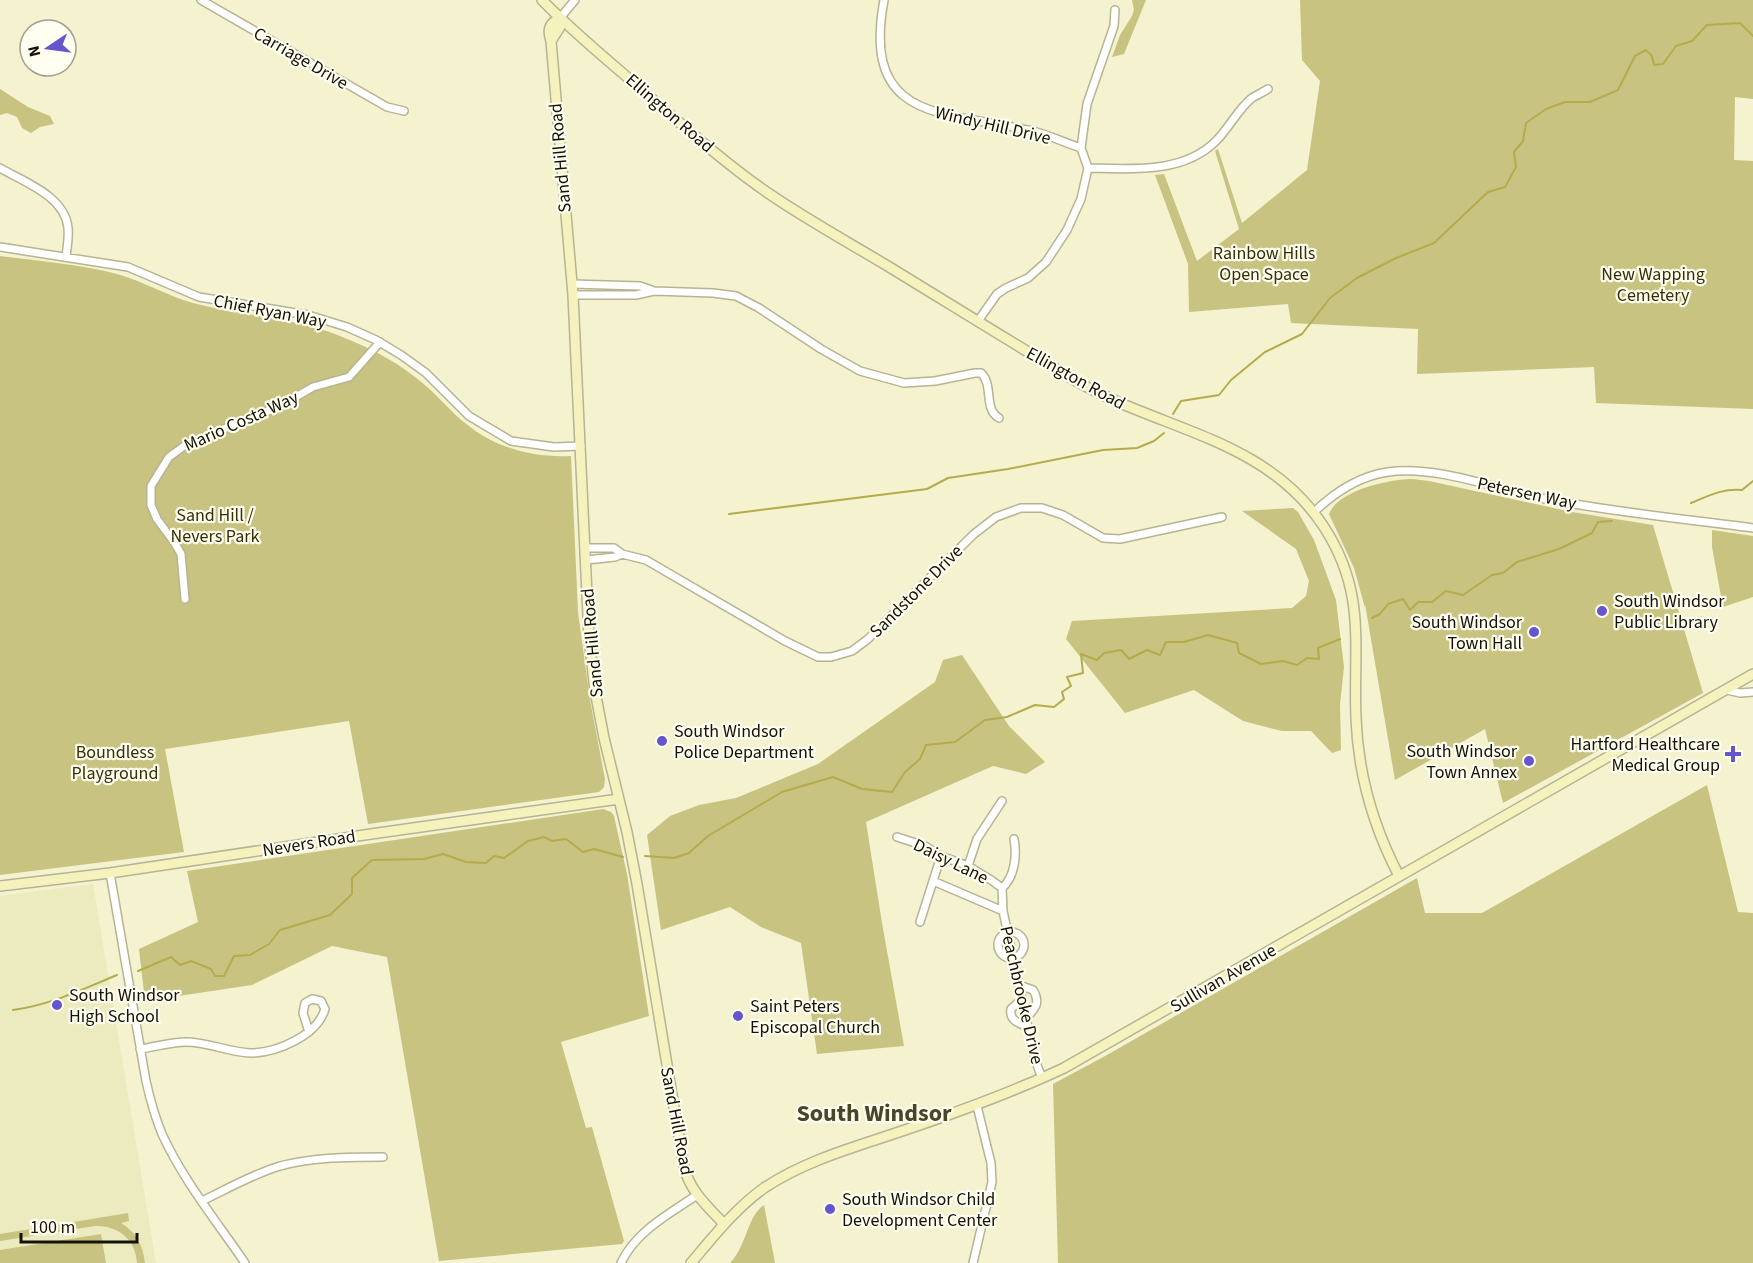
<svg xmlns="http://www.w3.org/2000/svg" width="1753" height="1263" font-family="'Source Sans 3',sans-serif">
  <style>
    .built { fill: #eceabf }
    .green { fill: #c8c381 }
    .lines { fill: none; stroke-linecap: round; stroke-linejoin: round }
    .stream { stroke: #b4ac4c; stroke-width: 2 }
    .street-casing { stroke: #b6b492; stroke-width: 10 }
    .secondary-casing { stroke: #b6b492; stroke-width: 12 }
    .street { stroke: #fff; stroke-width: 7 }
    .secondary { stroke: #f6f2be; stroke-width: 9 }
    .poi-dot { fill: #6555ce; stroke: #fffef0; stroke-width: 2 }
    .labels { text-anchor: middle; stroke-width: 4.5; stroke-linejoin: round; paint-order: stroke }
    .street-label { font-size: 18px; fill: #131206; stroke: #fffef0 }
    .park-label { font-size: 18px; fill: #343005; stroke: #fffef0 }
    .poi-label { font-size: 18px; fill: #131206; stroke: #fffef0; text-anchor: start }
    .district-label { font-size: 24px; font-weight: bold; fill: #494628; stroke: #fffef0 }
  </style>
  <rect width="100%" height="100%" fill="#f4f2cf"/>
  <!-- built -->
  <path class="built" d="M93 884 156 1263H0V896Z"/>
  <!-- green -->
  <path class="green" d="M1132 0H1146L1124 54 1112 57 1120 35 1132 16 1134 10Z
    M1300 0H1753V99L1735 97 1734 160 1753 161V409L1596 403 1594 367 1417 374 1418 329 1291 323 1288 304 1189 312 1188 264 1155 175 1164 174 1197 261 1239 229 1215 151 1218 149 1242 223 1307 170 1320 81 1302 60Z
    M0 89 28 107 50 116 54 124 40 127 31 133 22 128 17 117 7 113 0 115Z
    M0 256C38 261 80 264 117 274 143 281 167 296 193 303 242 316 293 317 340 336 371 348 400 363 426 386 439 397 451 412 465 423 495 448 533 458 571 456L578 612 590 700 605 779 604 787 599 792 368 824 349 721 165 749 184 852 0 875Z
    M1413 479 1429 481 1572 512 1653 525 1703 693 1503 803 1485 729 1395 780 1365 604V608L1354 568 1329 514C1338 490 1390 479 1413 479Z
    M1293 508 1298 512 1314 540 1336 600 1344 667 1340 704 1341 750 1332 753 1311 731H1282L1243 721 1194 690 1125 713 1066 639 1072 621 1292 608 1306 596 1309 581 1296 549 1242 511Z
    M1712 530 1753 536V597L1723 607 1712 547Z
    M962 655 1009 726 1045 762 1026 774 993 766 866 822 882 923 904 1046 817 1054 801 943 761 927 730 907 661 930 647 835 670 816 699 805 736 798 818 764 935 682 943 660Z
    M1707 785 1738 912 1753 913V1263H1058L1053 1084 1107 1055 1417 878 1425 913H1482Z
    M603 809 611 812 614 816 627 874 649 1016 561 1042 586 1128 592 1127 624 1241 622 1244 439 1261 387 957 332 946 252 985 145 1001 139 949 198 922 187 871Z
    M764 1205 775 1263H730C747 1246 747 1216 764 1205Z
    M128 1213 129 1221 121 1223C136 1232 143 1245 145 1263H137C136 1240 118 1225 95 1226L0 1241V1234Z
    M101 1234 106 1263H0V1250Z"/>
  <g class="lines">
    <!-- stream -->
    <path class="stream" d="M1173 414 1181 401 1219 395 1231 380 1265 352 1302 334 1330 298 1357 278 1396 258 1434 243 1488 192 1505 187 1516 167 1514 152 1523 141 1526 123 1546 109 1565 102H1590L1618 90 1635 56 1646 50 1652 56 1654 65 1663 64 1676 46 1692 41 1707 25 1740 23 1753 36
      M1691 503C1708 496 1723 488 1742 490L1753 481
      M729 514 927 489 948 478 1008 469 1103 450 1137 448 1154 441 1164 433
      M1372 618 1380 614 1388 604 1403 599 1410 610 1418 602H1432L1446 591 1463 595 1492 575 1503 573 1517 562 1559 549 1592 533 1598 522 1612 521
      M645 856 674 858 689 853 708 836 782 792 833 777 862 789 892 792 905 772 920 759 926 745 955 742 985 720 1007 717 1035 705 1054 707 1064 699 1062 692 1071 686 1067 677 1083 673 1081 654 1097 660 1104 653 1121 650 1129 659 1147 650 1160 655 1166 642H1184L1208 635 1237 643 1239 653 1261 664 1283 661 1297 665 1307 658 1319 659 1318 648 1340 639
      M138 971 171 957 180 965 191 961 211 969 215 976H224L234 956 250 955 269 944 280 930 330 915 352 894V878L372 860 424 859 443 854 466 862 486 863 494 856 504 858 528 841 544 837 552 841 566 839 583 852 594 849 623 857
      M13 1010C50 1005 83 989 117 975"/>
    <defs>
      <path id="street" d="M201 0 387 107 404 111
        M884 0C861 124 946 111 1033 131 1049 135 1065 143 1081 148
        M560 18 575 0
        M0 168C24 182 65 196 68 228 69 237 67 248 66 257
        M1088 168C1131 169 1183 174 1216 141 1229 128 1238 109 1252 98 1257 95 1263 92 1268 89
        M0 247 128 267 199 297 308 315 347 327 376 340 401 355 426 373 469 416 511 441 554 447 581 446
        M572 284 640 286 654 291 713 293 736 296 759 308 821 349 860 371 904 383 935 381 975 373H981C994 385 983 409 999 418
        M573 295H636L654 291
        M978 321 997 294 1006 288 1028 278 1046 262 1067 230 1081 199 1088 168 1081 148 1087 104 1114 26 1115 10
        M1314 512C1335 492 1359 476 1388 472 1436 465 1497 489 1545 499 1614 512 1684 519 1753 528
        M585 548H614L622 554 646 560 785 641 818 657H831L852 651 868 639 974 534 996 517 1021 508H1042L1063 515 1103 538 1120 539 1222 517
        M586 560 615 557 622 554
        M185 599 181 554 174 542 157 519 151 505V486L169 457 187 444 280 406 313 387 349 377 380 342
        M1727 690 1740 693 1753 692
        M897 837 925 846 941 856 968 866 991 880 1002 888
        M968 866 977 839 1002 801
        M110 873 146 1081C150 1099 155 1117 162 1134 183 1180 217 1222 245 1263
        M933 881 1003 911
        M1002 888 1003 911 1035 1060 1042 1078
        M1002 888C1015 877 1017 855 1014 839
        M920 922 941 856
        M998 945a13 13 0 1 1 26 0a13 13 0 1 1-26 0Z
        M1019 985 1033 990C1041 1003 1035 1009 1026 1018
        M1022 999 1011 1009C1009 1021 1019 1023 1028 1027
        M140 1049C155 1047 171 1042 186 1042 208 1042 228 1052 250 1053 276 1053 317 1036 325 1009L321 1001 312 999 305 1003 303 1013 309 1032
        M202 1201C227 1189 253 1174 280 1166 314 1157 348 1157 383 1157
        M621 1263C635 1232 669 1214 697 1195
        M973 1263 992 1182 991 1163 977 1106"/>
      <path id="secondary" d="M542 0C576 35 614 65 650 97 688 130 726 164 768 193 806 219 846 241 886 265 950 304 1014 344 1078 382 1163 431 1266 438 1324 527 1367 593 1353 646 1356 718 1358 773 1374 828 1399 876
        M560 18C549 23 547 30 551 41L573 295 589 638 595 691 604 738 627 832 637 884 684 1167C690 1191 707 1206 724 1224
        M551 41 560 27V18
        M0 886 110 873 371 834 619 799
        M691 1263C714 1236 735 1209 764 1188 806 1160 855 1147 902 1131 958 1112 1011 1093 1064 1068L1753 674"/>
    </defs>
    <!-- street casing -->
    <use href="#street" class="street-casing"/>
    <!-- secondary casing -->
    <use href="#secondary" class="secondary-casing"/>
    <!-- street -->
    <use href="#street" class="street"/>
    <!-- secondary -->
    <use href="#secondary" class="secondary"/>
  </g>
  <!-- markers -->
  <g class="poi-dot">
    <circle cx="1602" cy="611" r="6"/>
    <circle cx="1534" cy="632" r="6"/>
    <circle cx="662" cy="741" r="6"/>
    <path d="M1730 745h6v6h6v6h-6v6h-6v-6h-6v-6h6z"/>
    <circle cx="1529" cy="761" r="6"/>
    <circle cx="57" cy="1005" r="6"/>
    <circle cx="738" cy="1016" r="6"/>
    <circle cx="830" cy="1209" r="6"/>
  </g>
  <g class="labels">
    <!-- street labels -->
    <g class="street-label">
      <text transform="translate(301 58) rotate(30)" y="6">Carriage Drive</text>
      <text transform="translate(670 113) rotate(41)" y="6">Ellington Road</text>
      <text transform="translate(993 125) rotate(13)" y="6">Windy Hill Drive</text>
      <text transform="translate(560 158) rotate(-95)" y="6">Sand Hill Road</text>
      <text transform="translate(270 311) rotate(11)" y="6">Chief Ryan Way</text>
      <text transform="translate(1076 378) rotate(29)" y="6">Ellington Road</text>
      <text transform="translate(241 421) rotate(-24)" y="6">Mario Costa Way</text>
      <text transform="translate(1527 493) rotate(12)" y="6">Petersen Way</text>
      <text transform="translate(916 591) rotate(-45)" y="6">Sandstone Drive</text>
      <text transform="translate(592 643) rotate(-95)" y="6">Sand Hill Road</text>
      <text transform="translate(309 843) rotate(-9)" y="6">Nevers Road</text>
      <text transform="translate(951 861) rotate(26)" y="6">Daisy Lane</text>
      <text transform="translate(1223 978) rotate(-30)" y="6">Sullivan Avenue</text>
      <text transform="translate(1022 995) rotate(77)" y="6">Peachbrooke Drive</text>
      <text transform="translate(677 1121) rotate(79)" y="6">Sand Hill Road</text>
    </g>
    <!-- park labels -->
    <g class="park-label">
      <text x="1264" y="259">Rainbow Hills<tspan x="1264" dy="21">Open Space</tspan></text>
      <text x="1653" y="280">New Wapping<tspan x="1653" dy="21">Cemetery</tspan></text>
      <text x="215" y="521">Sand Hill /<tspan x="215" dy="21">Nevers Park</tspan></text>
      <text x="115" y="758">Boundless<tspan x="115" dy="21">Playground</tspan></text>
    </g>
    <!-- poi labels -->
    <g class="poi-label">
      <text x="1614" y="607">South Windsor<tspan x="1614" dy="21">Public Library</tspan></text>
      <text x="1522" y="628" text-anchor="end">South Windsor<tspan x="1522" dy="21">Town Hall</tspan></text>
      <text x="674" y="737">South Windsor<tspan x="674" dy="21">Police Department</tspan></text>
      <text x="1720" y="750" text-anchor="end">Hartford Healthcare<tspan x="1720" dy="21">Medical Group</tspan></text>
      <text x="1517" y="757" text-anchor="end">South Windsor<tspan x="1517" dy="21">Town Annex</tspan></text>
      <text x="69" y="1001">South Windsor<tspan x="69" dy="21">High School</tspan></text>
      <text x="750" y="1012">Saint Peters<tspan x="750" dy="21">Episcopal Church</tspan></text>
      <text x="842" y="1205">South Windsor Child<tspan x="842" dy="21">Development Center</tspan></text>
    </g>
    <!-- district labels -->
    <g class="district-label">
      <text x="874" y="1121">South Windsor</text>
    </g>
  </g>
  <!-- north arrow -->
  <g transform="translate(48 48) rotate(257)"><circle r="28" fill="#fffef0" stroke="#a1a092" stroke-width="1.5"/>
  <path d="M0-4.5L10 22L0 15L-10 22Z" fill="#6555ce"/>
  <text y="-9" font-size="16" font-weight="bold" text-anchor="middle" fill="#131206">N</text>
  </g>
  <!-- scale -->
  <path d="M21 1233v9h116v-9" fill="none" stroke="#131206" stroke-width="3"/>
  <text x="30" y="1233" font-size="18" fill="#131206" stroke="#fffef0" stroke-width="4.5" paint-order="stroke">100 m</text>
</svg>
